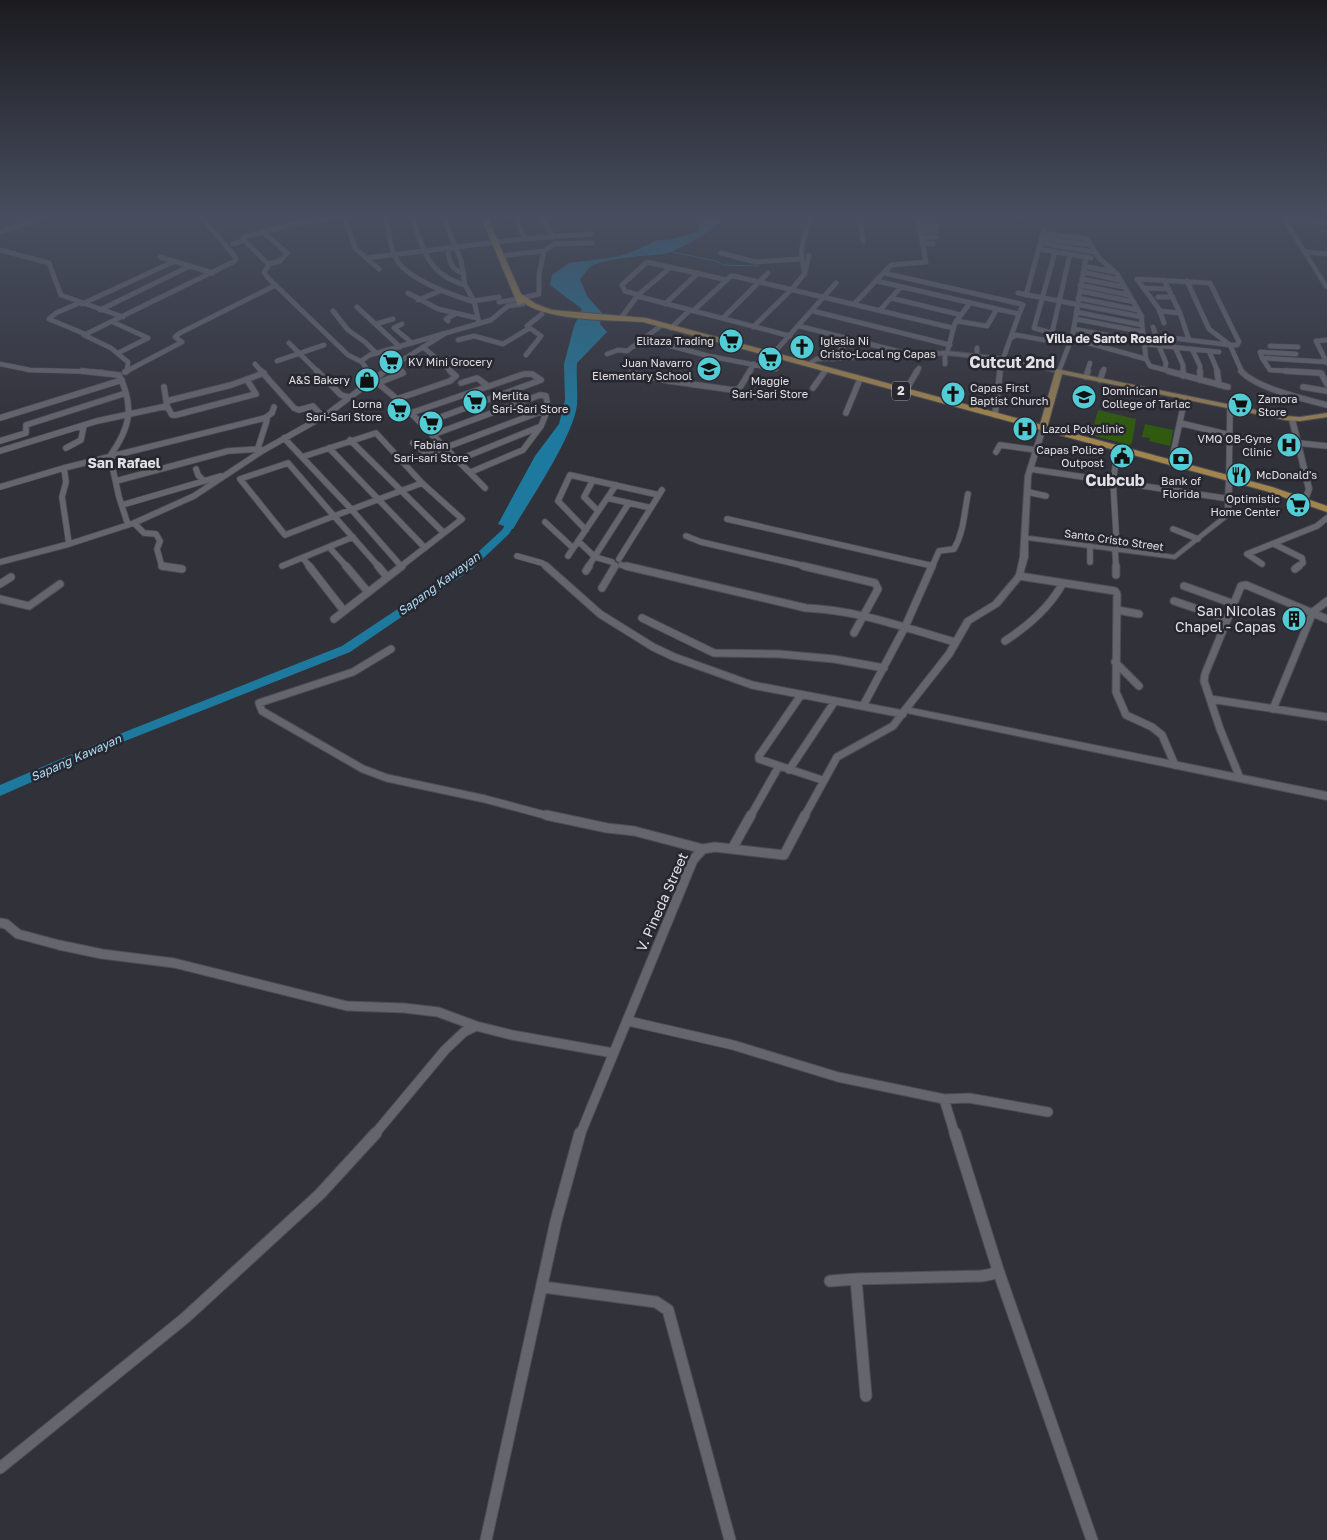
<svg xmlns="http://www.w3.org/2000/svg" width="1327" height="1540" font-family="'Golos Text',sans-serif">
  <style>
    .green { fill: #305a0e }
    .water { fill: #1d7a9e }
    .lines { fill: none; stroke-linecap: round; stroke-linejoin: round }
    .stream { stroke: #1d7a9e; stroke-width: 1 }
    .river { fill: #1d7a9e; fill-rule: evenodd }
    .minor-far4-casing { stroke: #4d4d53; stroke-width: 5.5 }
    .minor-far3-casing { stroke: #4d4d53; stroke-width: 7 }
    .minor-far2-casing { stroke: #4d4d53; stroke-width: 9 }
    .minor-far1-casing { stroke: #4d4d53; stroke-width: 11 }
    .minor-casing { stroke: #4d4d53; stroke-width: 13 }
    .tertiary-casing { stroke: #4d4d53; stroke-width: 2 }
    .primary-casing { stroke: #4d4d53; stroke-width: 2 }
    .trunk-casing { stroke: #4d4d53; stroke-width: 2 }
    .minor-far4 { stroke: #65656e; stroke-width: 4.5 }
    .minor-far3 { stroke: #65656e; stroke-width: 5.5 }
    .minor-far2 { stroke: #65656e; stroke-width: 7 }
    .minor-far1 { stroke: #65656e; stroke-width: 9 }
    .minor { stroke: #65656e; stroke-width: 11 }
    .tertiary { fill: #65656e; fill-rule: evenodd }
    .primary { fill: #937d54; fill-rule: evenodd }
    .trunk { fill: #a2854c; fill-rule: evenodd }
    .labels { text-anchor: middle; stroke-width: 5; stroke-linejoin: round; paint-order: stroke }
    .far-poi-label { font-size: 11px; fill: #e0e0e5; stroke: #28272f; text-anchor: start }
    .far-street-label { font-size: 11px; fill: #e0e0e5; stroke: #28272f }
    .far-neighbourhood-label { font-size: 12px; font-weight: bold; fill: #e0e0e5; stroke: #28272f }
    .shield { fill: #28272f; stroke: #a9a8ae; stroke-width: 1 }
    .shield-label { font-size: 12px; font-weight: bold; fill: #e0e0e5 }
    .far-water-label { font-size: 12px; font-style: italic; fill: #acdef6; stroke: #28272f }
    .far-quarter-label { font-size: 14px; font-weight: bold; fill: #e0e0e5; stroke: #28272f }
    .poi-label { font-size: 14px; fill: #e0e0e5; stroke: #28272f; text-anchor: end }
    .street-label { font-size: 14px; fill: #e0e0e5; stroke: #28272f }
    .far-district-label { font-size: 16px; font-weight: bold; fill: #e0e0e5; stroke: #28272f }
  </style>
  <rect width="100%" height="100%" fill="#313139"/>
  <!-- green -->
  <path class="green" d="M1098 410 1136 419 1132 443 1129 445 1091 435Z
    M1145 424 1173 430 1170 446 1149 441 1150 438 1142 437Z"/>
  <!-- water -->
  <path class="water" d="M708 219H723C713 231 678 251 663 254 646 256 604 258 590 267 587 270 583 276 580 279L587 296 602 313 600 324 607 332 577 363C576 377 578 391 577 405 573 437 530 500 513 529L498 524 535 456 559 424 565 400 564 364 574 326 582 309 550 285 552 275 569 263 616 257 632 252 655 241 672 239 698 232 700 224Z"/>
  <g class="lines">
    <!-- stream -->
    <path class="stream" d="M667 251 716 261 723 265 759 266"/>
    <!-- river -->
    <path class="river" d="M516 511 521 514 509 534 472 569 350 652 120 743 0 796V785L112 737 342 646 464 565 502 530 513 512Z"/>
    <defs>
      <path id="minor-far4" d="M326 219 289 225 244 237 243 239 269 265 264 272 268 278 348 355 362 362 369 372
        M345 219 355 248 379 269
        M386 219C389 231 390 246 395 257 405 279 452 295 474 302
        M413 219C423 251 429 275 465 285
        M444 219 461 260 465 285 474 301 479 323
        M516 219 525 239
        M543 219 552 236
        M860 219 863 241
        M1284 219 1327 223
        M919 225 938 226
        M920 231H936
        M0 232 41 219
        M263 232 287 253 280 261 269 264
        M1043 233 1087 239 1099 258 1117 274 1141 315 1146 359 1150 366 1173 372
        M921 237H936
        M1042 238 1090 245
        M922 243 933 244
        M1040 243 1094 252
        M233 244 244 240
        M448 248C448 261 451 269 464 274
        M1039 249 1091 258
        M0 250 49 263 61 295 123 317
        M544 251 554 244 592 243
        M1055 252 1034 328 1146 359
        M1305 252 1327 254
        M721 253 756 262 800 259
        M500 256 544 251 539 274V294L522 298
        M160 257 213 273
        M366 258 531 238 591 234
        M1084 266 1113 272
        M805 272 809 255
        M1083 272 1119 280
        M884 273 1021 304 1023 305 1019 314
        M1082 279 1124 287
        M1164 280 1180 313 1189 340
        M877 281 997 309
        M1187 281 1209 329 1230 345 1242 372
        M1080 285 1129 295
        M1143 288 1169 289
        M1080 291 1134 302
        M408 293 438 309 477 318
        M1018 293 1142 317
        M638 295 625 291 622 285 647 262 727 280
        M1026 295 1044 230
        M637 296 790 336
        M1158 297H1173
        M891 298 961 315
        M1078 298 1138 310
        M418 300 440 291
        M474 301 499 297
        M499 302 519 299
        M79 303 56 313 49 319 85 334
        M82 304 175 261
        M665 304 698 273
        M854 304 891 265 926 262 918 219
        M357 307 400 347
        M100 310 190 266
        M880 310 901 287
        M333 311 348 330 365 342 376 353
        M693 311 731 276H734L953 328
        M813 311 950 345
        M1159 311 1180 313
        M1076 312 1142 325
        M621 318 638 295 671 267
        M723 318 768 273
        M1076 319 1143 332
        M448 321 446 319 455 314
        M956 321 987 326 997 309 1019 314 1003 359
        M113 322 148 338 118 353
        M376 324 393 319
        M402 324 394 328 412 343
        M799 326 909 354
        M753 327 792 289 805 273C798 252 803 239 810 219
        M1153 327 1156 336 1230 345H1237L1239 342 1210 283 1137 279 1159 309 1164 323
        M671 328 690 310
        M1074 329 1144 342
        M1052 333 1070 254
        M1011 338 1016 335 1044 340
        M1072 338 1086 257
        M644 339 709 356 776 369
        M458 340 474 336 503 344 528 329
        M1327 340 1316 341 1327 363
        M289 343 318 372
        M1144 344 1219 352
        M1159 346 1166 363 1165 370
        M1270 346 1298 347
        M423 347 452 372
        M1175 347 1183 365V372
        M977 348V356
        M948 349 955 323 970 303
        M1192 349 1200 366V372
        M1209 351 1218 372
        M945 353V364
        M607 354 618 350 627 351 662 325
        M526 355 541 336 527 326 542 314
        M772 355 836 283
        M1262 358 1260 352 1296 354
        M833 359 849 339
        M277 361 324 345
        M361 361 370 355 491 320 508 306 523 304
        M0 364 30 370 102 372
        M255 364 262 372
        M395 364 402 372
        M127 371 128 362 111 348 84 335 235 261 236 258 203 219
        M1059 371 1069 345 1066 343 1068 337
        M125 372 182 342 175 337 180 333 276 285
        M383 372 446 333
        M749 372 754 364
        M824 372 826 370
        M917 372 919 368
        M1000 372 1001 359
        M1087 372 1090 363
        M1103 372 1104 369
        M1307 372 1270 370 1262 358 1327 362"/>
      <path id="minor-far3" d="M82 371 119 375C135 407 130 428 110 456L119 497 128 525
        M261 371 294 408 299 410 313 406 323 417
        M317 371 341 395 348 397
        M368 371 373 379 397 399 485 488
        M1168 371 1228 387
        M1183 371V376
        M1200 371V380
        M1217 371 1219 385
        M1241 371C1256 388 1304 399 1327 405
        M1286 371 1321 373 1327 384
        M125 372 127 371
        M631 373 669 381 733 390 739 389 750 371
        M1086 377 1088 371
        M1100 380 1103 371
        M378 383 403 373 401 371
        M461 383 477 378 488 386
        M1303 387 1327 391
        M813 388 825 371
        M905 392 917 371
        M397 399 450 381 456 376 450 371
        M167 401 231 385 264 373
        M167 406 172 415H176L256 394 247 380
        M411 413 524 374H532L541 380 422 424
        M846 413 860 379
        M995 415 1000 371
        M0 418 122 380
        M265 418 272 413 274 407
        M1180 423 1230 435
        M284 438 351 509 401 566
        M350 440 444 533
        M0 441 26 433V425L126 393
        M413 443 426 453H431L548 409 546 396 540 395 432 435
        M1298 443 1327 446
        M66 448 81 440 84 425
        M329 448 425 548
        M0 451 97 421 167 406 164 387
        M996 452 1000 445 1036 450
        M302 457 376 433 422 483 462 519 400 567
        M458 460 539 427
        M288 463 334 516 285 535 240 479Z
        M1171 463 1185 398
        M196 469 198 475 204 481
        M1030 469 1230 499
        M471 472 523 450 541 426 548 409
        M1229 478 1230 408
        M593 480 584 497 598 511
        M116 481 228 451 260 449
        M0 487 64 468
        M1028 492 1046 496
        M607 498 651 508
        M122 505 221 476
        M334 516 379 567
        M334 516 422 483
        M727 519 933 566
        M545 522 573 548
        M134 523 144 533 156 534 160 541 157 549 162 567H166
        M1173 529 1198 539
        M586 530 558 501 570 475 659 495
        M686 536 701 542 809 567
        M578 541 595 557 612 562
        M69 544 62 497 66 482 64 468 265 418 267 420 258 448
        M1274 544 1302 558 1303 563 1297 567
        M1090 546V562
        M329 547 347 567
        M1115 549 1116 567
        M1117 549 1113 481 1118 448
        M517 556 542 563 547 567
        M568 556 616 485
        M303 558 310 567
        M619 559 662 490
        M0 562 69 544 134 523 194 496 262 451 326 415 385 371
        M1262 564 1247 554 1317 526 1327 518
        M621 565 631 567
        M282 566 353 537
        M588 567 629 503
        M932 567 939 551 954 549C964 532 964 513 968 494"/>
      <path id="minor-far2" d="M162 566 182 569
        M309 566 344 611
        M346 566 368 592
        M378 566 387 577
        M546 566 600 614 653 647 674 657 752 685 903 714
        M626 566 806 608C858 610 906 628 955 642
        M803 566 875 583 878 589 854 633
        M1116 566V575
        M1295 569 1299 566
        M586 571 589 566
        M1019 576 1115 591 1117 594 1116 692 1126 715 1152 727 1162 735 1175 765
        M0 584 11 577
        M1184 586 1234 604
        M602 588 615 566
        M0 599 29 606 60 584
        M1174 601 1227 619
        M1117 610 1139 614
        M642 618 714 653 779 654 834 659 884 668
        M334 619 402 566
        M1005 641C1029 625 1049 608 1063 583
        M391 649 353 672 259 703 262 711 363 769 387 778 485 799 552 817
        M1115 662 1139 686
        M801 695 759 756V759L822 780
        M1210 699 1327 717
        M863 706 905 627 932 566
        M1273 709 1313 612 1327 601
        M789 770 835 701
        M1240 778 1220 729 1204 681 1205 674 1241 586 1246 585 1327 619
        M750 817 779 766
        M804 817 837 757 893 726 905 710"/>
      <path id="minor-far1" d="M546 815 607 828 634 831 703 849
        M732 849 751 815
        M0 923 6 924 18 934 59 945 102 954 174 963 347 1006 404 1008 438 1012 476 1026
        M628 1021 733 1045 838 1077 944 1099 955 1135
        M944 1099 969 1098 1048 1112
        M374 1135 445 1050 464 1032 476 1026 512 1035 613 1053
        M580 1135 693 860 703 849 715 847 784 855 805 815"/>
      <path id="minor" d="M955 1133 998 1270 1092 1540
        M830 1281 856 1279
        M543 1287 656 1302 668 1310 730 1540
        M866 1396 856 1279 982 1276 992 1274 998 1270
        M0 1468 185 1318 320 1194 376 1133
        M486 1540 556 1221 580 1133"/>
      <path id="tertiary" d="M1282 219H1286L1327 284V289L1325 288Z
        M946 351 1003 357 1062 371 1059 373 1003 361 946 355 817 361 809 366 804 365 816 357Z
        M1292 417 1295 419 1312 489 1308 500 1305 502 1302 500 1306 489 1289 419Z
        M1043 426 1046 428 1031 476 1028 536 1174 555 1225 514 1226 478 1229 476 1232 478 1231 515 1175 559 1028 540V557L1022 578 999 606 971 623 952 656 911 708 1327 792V800L902 712 901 710 902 708 946 652 965 619 993 602 1016 575 1020 557 1025 476 1040 428Z"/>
      <path id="primary" d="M1056 369 1285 416 1300 417 1327 413V417L1300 421 1285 420 1062 374 1047 428 1043 430 1039 428Z"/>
      <path id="trunk" d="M482 219H488L521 294 536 304 552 310 646 318 1272 487 1327 506V512L1266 491 643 322C612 320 549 321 524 303L518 305Z"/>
    </defs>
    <!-- minor-far4 casing -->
    <use href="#minor-far4" class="minor-far4-casing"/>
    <!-- minor-far3 casing -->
    <use href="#minor-far3" class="minor-far3-casing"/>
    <!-- minor-far2 casing -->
    <use href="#minor-far2" class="minor-far2-casing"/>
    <!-- minor-far1 casing -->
    <use href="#minor-far1" class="minor-far1-casing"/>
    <!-- minor casing -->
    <use href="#minor" class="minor-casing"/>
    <!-- tertiary casing -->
    <use href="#tertiary" class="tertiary-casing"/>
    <!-- primary casing -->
    <use href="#primary" class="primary-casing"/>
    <!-- trunk casing -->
    <use href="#trunk" class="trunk-casing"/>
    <!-- minor-far4 -->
    <use href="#minor-far4" class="minor-far4"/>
    <!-- minor-far3 -->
    <use href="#minor-far3" class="minor-far3"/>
    <!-- minor-far2 -->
    <use href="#minor-far2" class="minor-far2"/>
    <!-- minor-far1 -->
    <use href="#minor-far1" class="minor-far1"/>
    <!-- minor -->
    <use href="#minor" class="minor"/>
    <!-- tertiary -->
    <use href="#tertiary" class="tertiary"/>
    <!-- primary -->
    <use href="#primary" class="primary"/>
    <!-- trunk -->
    <use href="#trunk" class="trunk"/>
  </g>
  <!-- sky -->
  <linearGradient id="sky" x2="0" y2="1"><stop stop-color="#1b1b1f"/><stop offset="0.5" stop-color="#484e5f"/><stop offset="1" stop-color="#484e5f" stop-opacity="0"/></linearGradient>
  <rect width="1327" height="434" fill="url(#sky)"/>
  <!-- icons -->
  <defs>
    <symbol id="supermarket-disc" viewBox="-11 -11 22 22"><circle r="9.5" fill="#52ccd5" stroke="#28272f"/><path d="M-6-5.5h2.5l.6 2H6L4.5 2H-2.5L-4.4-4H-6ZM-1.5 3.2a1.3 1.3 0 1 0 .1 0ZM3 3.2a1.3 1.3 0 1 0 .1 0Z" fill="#111"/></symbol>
    <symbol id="church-disc" viewBox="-11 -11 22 22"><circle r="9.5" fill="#52ccd5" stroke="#28272f"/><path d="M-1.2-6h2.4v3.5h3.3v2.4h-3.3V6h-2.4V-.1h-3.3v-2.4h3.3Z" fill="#111"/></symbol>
    <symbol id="school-disc" viewBox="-11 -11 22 22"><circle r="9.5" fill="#52ccd5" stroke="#28272f"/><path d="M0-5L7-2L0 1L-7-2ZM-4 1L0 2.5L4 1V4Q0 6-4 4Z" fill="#111"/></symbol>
    <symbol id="shop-disc" viewBox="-11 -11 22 22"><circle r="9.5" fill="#52ccd5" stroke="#28272f"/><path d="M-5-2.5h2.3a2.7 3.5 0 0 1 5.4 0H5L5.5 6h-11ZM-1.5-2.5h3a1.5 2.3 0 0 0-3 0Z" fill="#111"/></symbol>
    <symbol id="university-disc" viewBox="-11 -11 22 22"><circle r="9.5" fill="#52ccd5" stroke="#28272f"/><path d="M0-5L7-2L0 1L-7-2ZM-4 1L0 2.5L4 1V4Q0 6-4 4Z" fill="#111"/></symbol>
    <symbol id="hospital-disc" viewBox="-11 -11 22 22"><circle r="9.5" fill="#52ccd5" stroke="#28272f"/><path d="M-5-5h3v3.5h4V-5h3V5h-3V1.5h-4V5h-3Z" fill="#111"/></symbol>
    <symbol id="civic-disc" viewBox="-11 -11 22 22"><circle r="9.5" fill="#52ccd5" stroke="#28272f"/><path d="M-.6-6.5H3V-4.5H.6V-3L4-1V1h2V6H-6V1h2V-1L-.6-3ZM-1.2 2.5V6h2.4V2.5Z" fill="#111"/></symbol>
    <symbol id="bank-disc" viewBox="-11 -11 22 22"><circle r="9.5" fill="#52ccd5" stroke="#28272f"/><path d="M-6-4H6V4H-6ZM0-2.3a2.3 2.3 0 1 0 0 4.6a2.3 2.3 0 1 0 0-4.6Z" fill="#111"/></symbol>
    <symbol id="restaurant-disc" viewBox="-11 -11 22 22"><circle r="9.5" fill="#52ccd5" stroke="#28272f"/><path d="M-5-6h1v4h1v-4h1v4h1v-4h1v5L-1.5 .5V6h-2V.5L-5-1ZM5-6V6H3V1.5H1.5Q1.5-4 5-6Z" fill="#111"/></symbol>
    <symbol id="building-disc" viewBox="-11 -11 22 22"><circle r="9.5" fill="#52ccd5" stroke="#28272f"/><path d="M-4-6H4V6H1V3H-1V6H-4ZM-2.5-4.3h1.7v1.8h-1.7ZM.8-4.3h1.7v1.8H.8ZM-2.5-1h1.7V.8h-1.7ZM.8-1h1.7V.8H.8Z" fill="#111"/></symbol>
  </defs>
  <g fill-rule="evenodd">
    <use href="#supermarket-disc" x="717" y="327" width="28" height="28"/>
    <use href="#church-disc" x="788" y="333" width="28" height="28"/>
    <use href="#supermarket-disc" x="756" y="345" width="28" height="28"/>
    <use href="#supermarket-disc" x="377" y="348" width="28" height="28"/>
    <use href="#school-disc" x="695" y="355" width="28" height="28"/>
    <use href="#shop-disc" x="353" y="366" width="28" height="28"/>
    <use href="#church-disc" x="939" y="380" width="28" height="28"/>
    <use href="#university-disc" x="1070" y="383" width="28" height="28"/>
    <use href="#supermarket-disc" x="461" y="388" width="28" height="28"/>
    <use href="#supermarket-disc" x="1226" y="391" width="28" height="28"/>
    <use href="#supermarket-disc" x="385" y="396" width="28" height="28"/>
    <use href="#supermarket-disc" x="417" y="409" width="28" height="28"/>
    <use href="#hospital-disc" x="1011" y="415" width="28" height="28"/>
    <use href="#hospital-disc" x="1275" y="431" width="28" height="28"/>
    <use href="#civic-disc" x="1108" y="442" width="28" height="28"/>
    <use href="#bank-disc" x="1167" y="445" width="28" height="28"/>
    <use href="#restaurant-disc" x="1225" y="461" width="28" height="28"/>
    <use href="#supermarket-disc" x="1284" y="491" width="28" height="28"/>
    <use href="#building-disc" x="1280" y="605" width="28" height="28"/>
  </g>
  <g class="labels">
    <!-- far-poi labels -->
    <g class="far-poi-label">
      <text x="714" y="345" text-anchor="end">Elitaza Trading</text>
      <text x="820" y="345">Iglesia Ni<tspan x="820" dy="13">Cristo-Local ng Capas</tspan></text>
      <text x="408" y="366">KV Mini Grocery</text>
      <text x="692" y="367" text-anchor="end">Juan Navarro<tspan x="692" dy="13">Elementary School</tspan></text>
      <text x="350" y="384" text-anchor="end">A&amp;S Bakery</text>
      <text x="770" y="385" text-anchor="middle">Maggie<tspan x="770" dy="13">Sari-Sari Store</tspan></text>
      <text x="970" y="392">Capas First<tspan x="970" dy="13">Baptist Church</tspan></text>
      <text x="1102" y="395">Dominican<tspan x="1102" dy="13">College of Tarlac</tspan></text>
      <text x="492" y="400">Merlita<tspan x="492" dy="13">Sari-Sari Store</tspan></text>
      <text x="1258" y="403">Zamora<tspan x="1258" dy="13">Store</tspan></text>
      <text x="382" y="408" text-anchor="end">Lorna<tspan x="382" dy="13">Sari-Sari Store</tspan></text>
      <text x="1042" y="433">Lazol Polyclinic</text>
      <text x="1272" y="443" text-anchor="end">VMQ OB-Gyne<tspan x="1272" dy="13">Clinic</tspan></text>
      <text x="431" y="449" text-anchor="middle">Fabian<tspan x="431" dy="13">Sari-sari Store</tspan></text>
      <text x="1104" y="454" text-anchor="end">Capas Police<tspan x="1104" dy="13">Outpost</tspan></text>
      <text x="1256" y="479">McDonald's</text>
      <text x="1181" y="485" text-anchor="middle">Bank of<tspan x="1181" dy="13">Florida</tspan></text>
      <text x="1280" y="503" text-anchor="end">Optimistic<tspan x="1280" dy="13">Home Center</tspan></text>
    </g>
    <!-- far-street labels -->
    <g class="far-street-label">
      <text transform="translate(1114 540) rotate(8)" y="4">Santo Cristo Street</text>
    </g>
    <!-- far-neighbourhood labels -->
    <g class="far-neighbourhood-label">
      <text x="1110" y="343">Villa de Santo Rosario</text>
    </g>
    <!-- shield labels -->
    <rect class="shield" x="892" y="381.5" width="18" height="19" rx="4"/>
    <g class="shield-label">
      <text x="901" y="395">2</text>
    </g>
    <!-- far-water labels -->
    <g class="far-water-label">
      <text transform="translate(439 584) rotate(-36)" y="4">Sapang Kawayan</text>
      <text transform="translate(76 758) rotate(-24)" y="4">Sapang Kawayan</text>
    </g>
    <!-- far-quarter labels -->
    <g class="far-quarter-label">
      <text x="124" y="468">San Rafael</text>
    </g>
    <!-- poi labels -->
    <g class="poi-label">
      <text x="1276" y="616">San Nicolas<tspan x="1276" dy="16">Chapel - Capas</tspan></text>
    </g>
    <!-- street labels -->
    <g class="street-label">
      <text transform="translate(662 902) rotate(-66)" y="5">V. Pineda Street</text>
    </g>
    <!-- far-district labels -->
    <g class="far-district-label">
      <text x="1012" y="368">Cutcut 2nd</text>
      <text x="1115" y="486">Cubcub</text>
    </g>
  </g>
</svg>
